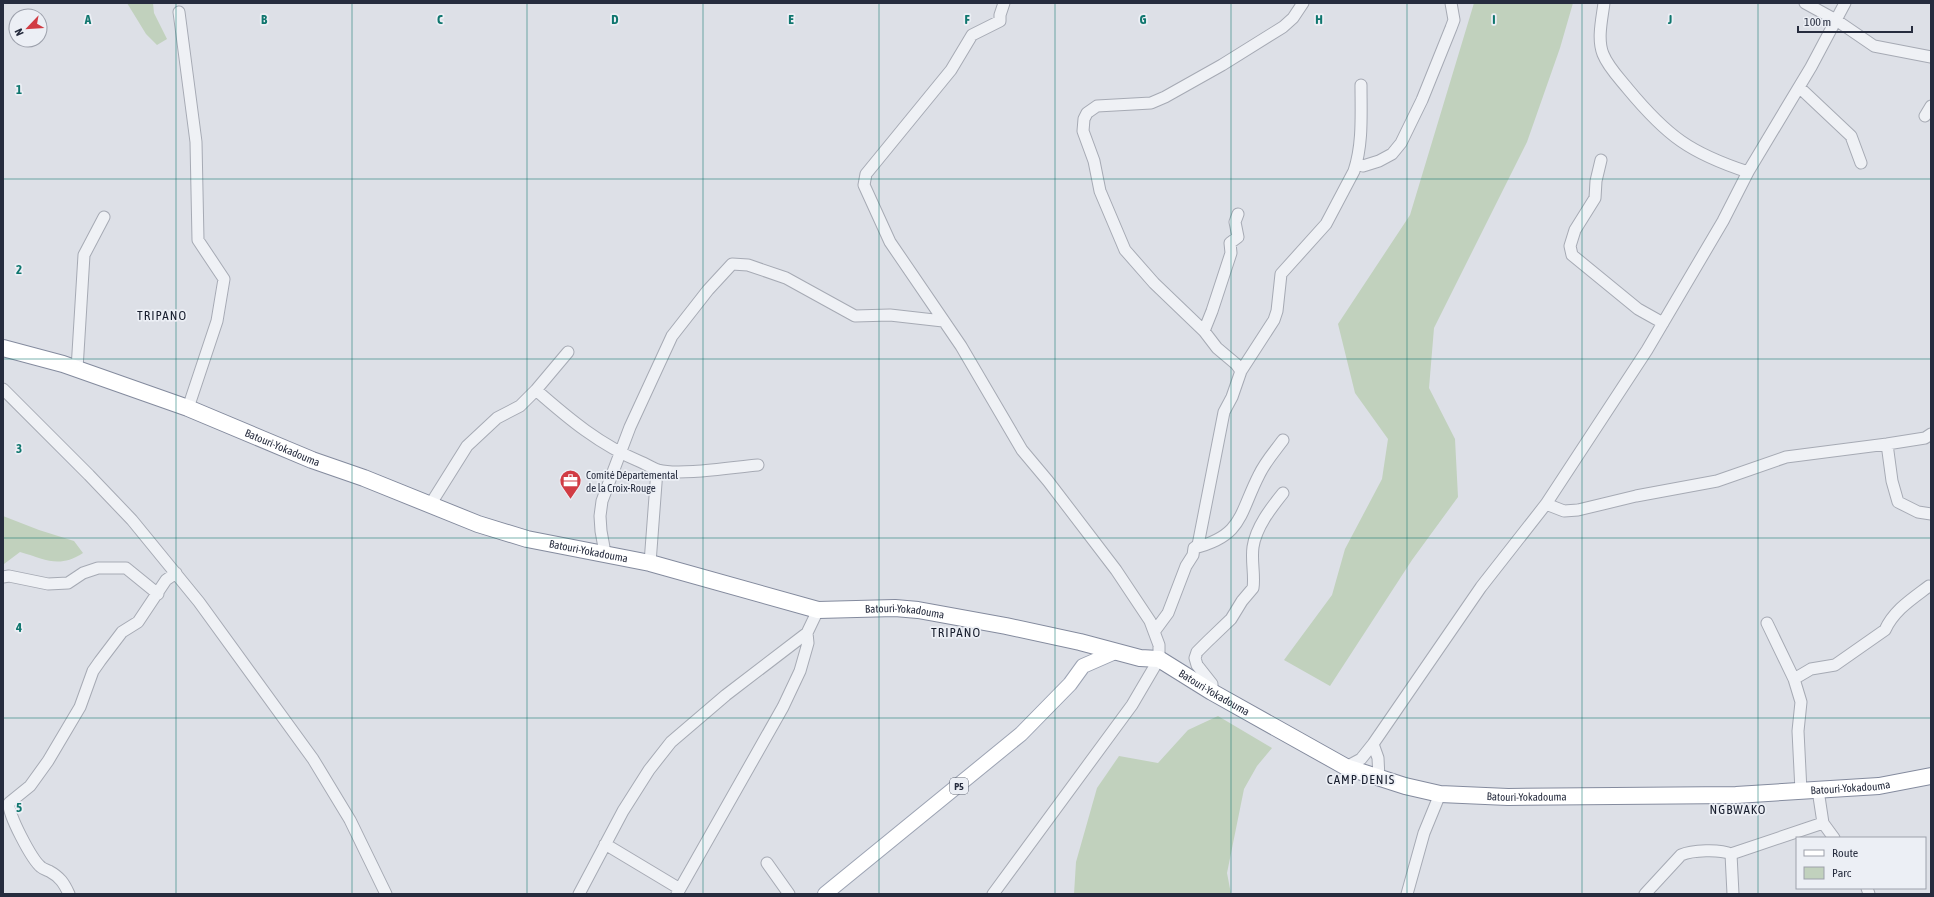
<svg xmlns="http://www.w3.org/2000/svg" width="1934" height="897" font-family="'Asap Condensed',sans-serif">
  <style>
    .green { fill: #c1d1bd }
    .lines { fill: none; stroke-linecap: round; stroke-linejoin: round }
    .minor-casing { stroke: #a6aab4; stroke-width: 13 }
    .major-casing { stroke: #9ca3b3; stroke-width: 16 }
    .highway-casing { stroke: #848b9e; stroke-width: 18 }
    .minor { stroke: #eff1f5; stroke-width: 11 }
    .major { stroke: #fff; stroke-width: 14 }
    .highway { stroke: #fff; stroke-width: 16 }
    .grid { fill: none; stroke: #0f766e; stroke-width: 1; stroke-opacity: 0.55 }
    .labels { text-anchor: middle; stroke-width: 3.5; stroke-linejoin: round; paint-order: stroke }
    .shield { fill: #eceff5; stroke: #616675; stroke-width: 1 }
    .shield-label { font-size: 10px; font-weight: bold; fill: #262c3e }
    .street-label { font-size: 11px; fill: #262c3e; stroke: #eceff5 }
    .poi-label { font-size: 11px; fill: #262c3e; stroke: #eceff5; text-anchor: start }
    .quarter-label { font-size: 13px; letter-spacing: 1px; fill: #181e2e; stroke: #eceff5 }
    .grid-label { font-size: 13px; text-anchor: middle; font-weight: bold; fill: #0f766e; stroke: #eceff5; stroke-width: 3.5; stroke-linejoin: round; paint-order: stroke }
  </style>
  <rect width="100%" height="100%" fill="#dde0e7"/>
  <!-- green -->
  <path class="green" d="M127 3H153L154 13 167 39 157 45 146 34Z
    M1474 3H1573L1560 48 1527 142 1434 328 1429 388 1455 439 1458 497 1412 560 1330 686 1284 660 1332 595 1345 549 1382 479 1388 439 1355 393 1338 324 1410 215Z
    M3 516 39 530 74 541 83 553C58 569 46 559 20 552L4 564Z
    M1218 716 1272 748 1257 766 1244 789 1227 873 1231 894H1074L1076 862 1097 788 1119 756 1158 763 1188 730Z"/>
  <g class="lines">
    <defs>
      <path id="minor" d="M1604 3C1602 19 1597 39 1603 54 1608 67 1620 79 1628 89 1667 136 1690 153 1748 172
        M1805 3 1836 20 1874 46 1931 57
        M179 12 196 142 198 240 224 279 217 321 188 408
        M1799 87 1851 136 1861 163
        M1925 116 1931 106
        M1601 160 1596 181 1595 198 1575 230 1570 246 1572 255 1638 309 1663 323
        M1357 163 1363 166 1379 161 1392 154 1401 143 1422 100 1451 28 1454 20 1451 3
        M1238 214 1235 222 1238 237 1230 243 1231 253 1212 311 1204 331 1217 348 1236 364 1241 371
        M1204 331 1154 283 1125 250 1100 191 1094 161 1083 131 1084 119 1087 113 1097 106 1151 103 1165 97 1222 65 1283 27 1293 18 1303 3
        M77 369 84 255 104 217
        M3 389 89 475 132 520 199 602 313 759 350 820 386 894
        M536 390C569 419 600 445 641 462 646 464 652 468 658 470 679 476 734 467 758 465
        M1887 444 1892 481 1898 502 1918 512 1931 514
        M1546 504 1564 511 1578 510 1636 496 1717 481 1786 457 1887 444 1925 438 1931 434
        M430 505 467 446 497 418 520 406 536 390 568 352
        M1194 548 1198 545 1224 412 1232 397 1241 371 1274 320 1277 311 1281 274 1326 224 1354 171C1363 144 1361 114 1361 85
        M605 553 601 531 600 516 602 501 630 427 672 336 708 290 732 264 748 265 786 278 855 316 890 315 943 321
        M650 563 657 470
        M3 577 9 576 48 584 68 583 83 573 98 568H126L158 594
        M1767 623 1794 679 1801 702 1798 731 1801 791
        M1154 632 1168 613 1186 566 1193 555 1194 548C1243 536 1239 514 1259 475 1265 462 1275 451 1283 440
        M1794 679 1811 669 1835 665 1885 630C1894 610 1912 599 1929 586L1931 587
        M1212 692V684L1197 665 1195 658 1197 652 1207 642 1231 619 1242 601 1253 588C1255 575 1251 561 1253 547 1256 527 1271 508 1283 493
        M1373 744 1378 758 1379 778
        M1346 767 1361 759 1373 744 1481 587 1546 504 1647 350 1723 221 1748 172 1811 67 1845 3
        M1823 823 1834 838
        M605 844 680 889
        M1731 854 1823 823 1818 790
        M767 863 789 894
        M1867 888 1869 894
        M69 894C64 883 60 877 49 871 47 870 43 869 41 867 32 860 7 813 9 803L30 786 48 761 80 707 93 671 100 661 122 632 138 622 166 580 176 573
        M579 894 623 811 649 770 671 742 726 695 807 633 818 610
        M677 894 783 707 800 671 808 643 807 633
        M993 894 1132 705 1159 659V645L1150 621 1116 570 1048 481 1022 450 961 346 890 242 864 185 866 174 951 70 972 35 1000 21V15L1004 3
        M1407 894 1424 833 1440 794
        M1645 894 1681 855C1692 850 1720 849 1731 854L1733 894"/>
      <path id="major" d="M825 894 1021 734 1070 684 1083 666 1115 652"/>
      <g id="highway">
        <path id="s1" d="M3 348 63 364 188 408 312 460 364 478 478 524 527 539 650 563 818 610 895 608 918 610 1006 626 1080 642 1140 658 1159 659 1212 692 1346 767 1405 786 1440 794 1508 797 1736 795 1879 786 1931 776"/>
      </g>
    </defs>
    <!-- minor casing -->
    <use href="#minor" class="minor-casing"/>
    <!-- major casing -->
    <use href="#major" class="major-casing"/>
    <!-- highway casing -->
    <use href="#highway" class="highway-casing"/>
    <!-- minor -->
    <use href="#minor" class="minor"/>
    <!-- major -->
    <use href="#major" class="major"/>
    <!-- highway -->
    <use href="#highway" class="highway"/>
  </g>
  <!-- grid -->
  <path class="grid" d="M176 3V894M352 3V894M527 3V894M703 3V894M879 3V894M1055 3V894M1231 3V894M1407 3V894M1582 3V894M1758 3V894M3 179H1931M3 359H1931M3 538H1931M3 718H1931"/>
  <!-- icons -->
  <defs>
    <symbol id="office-pin" viewBox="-11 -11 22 30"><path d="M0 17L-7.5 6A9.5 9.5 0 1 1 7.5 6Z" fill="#d13c44" stroke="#eceff5"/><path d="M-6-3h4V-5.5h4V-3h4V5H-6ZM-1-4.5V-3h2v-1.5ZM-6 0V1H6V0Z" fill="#fff"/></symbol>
  </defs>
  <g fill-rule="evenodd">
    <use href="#office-pin" x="558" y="468" width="25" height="34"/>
  </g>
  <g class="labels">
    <!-- shield labels -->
    <rect class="shield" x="950" y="778" width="18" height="16" rx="3"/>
    <g class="shield-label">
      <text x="959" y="790">P5</text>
    </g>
    <!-- street labels -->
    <g class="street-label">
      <text dy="4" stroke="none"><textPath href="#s1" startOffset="297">Batouri-Yokadouma</textPath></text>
      <text dy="4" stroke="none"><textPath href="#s1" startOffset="621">Batouri-Yokadouma</textPath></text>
      <text dy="4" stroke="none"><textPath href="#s1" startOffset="945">Batouri-Yokadouma</textPath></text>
      <text dy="4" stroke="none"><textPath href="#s1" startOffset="1269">Batouri-Yokadouma</textPath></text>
      <text dy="4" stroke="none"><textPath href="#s1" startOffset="1929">Batouri-Yokadouma</textPath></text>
      <text dy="4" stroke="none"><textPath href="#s1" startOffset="1605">Batouri-Yokadouma</textPath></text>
    </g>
    <!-- poi labels -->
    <g class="poi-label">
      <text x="586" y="479">Comité Départemental<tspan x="586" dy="13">de la Croix-Rouge</tspan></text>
    </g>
    <!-- quarter labels -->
    <g class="quarter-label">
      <text x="162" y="320">TRIPANO</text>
      <text x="956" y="637">TRIPANO</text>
      <text x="1361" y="784">CAMP DENIS</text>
      <text x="1738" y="814">NGBWAKO</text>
    </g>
  </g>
  <g class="grid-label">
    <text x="88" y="24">A</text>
    <text x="264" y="24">B</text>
    <text x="440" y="24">C</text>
    <text x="615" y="24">D</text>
    <text x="791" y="24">E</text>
    <text x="967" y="24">F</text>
    <text x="1143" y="24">G</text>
    <text x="1319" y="24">H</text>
    <text x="1494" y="24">I</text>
    <text x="1670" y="24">J</text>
    <text x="19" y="94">1</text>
    <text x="19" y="274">2</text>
    <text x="19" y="453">3</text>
    <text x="19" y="632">4</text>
    <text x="19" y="812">5</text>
  </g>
  <!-- border -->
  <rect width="1934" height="897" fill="none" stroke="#262c3e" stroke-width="8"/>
  <!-- legend -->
  <rect x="1796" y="837" width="130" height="52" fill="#eceff5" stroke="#9da1ac"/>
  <rect x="1804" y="850" width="20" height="6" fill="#ffffff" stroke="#9da1ac"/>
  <text x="1832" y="857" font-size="12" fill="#262c3e">Route</text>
  <rect x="1804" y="867" width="20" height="12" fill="#c1d1bd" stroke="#9da1ac"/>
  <text x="1832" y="877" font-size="12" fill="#262c3e">Parc</text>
  <!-- north arrow -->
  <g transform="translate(28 28) rotate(245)"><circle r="19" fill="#eceff5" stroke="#9da1ac"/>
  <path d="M0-3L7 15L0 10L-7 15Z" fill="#d13c44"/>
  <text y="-6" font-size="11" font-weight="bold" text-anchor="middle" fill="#262c3e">N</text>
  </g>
  <!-- scale -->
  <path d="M1798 26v6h114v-6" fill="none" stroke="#262c3e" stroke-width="2"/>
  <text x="1804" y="26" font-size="12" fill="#262c3e" stroke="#eceff5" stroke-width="3" paint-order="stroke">100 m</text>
</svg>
